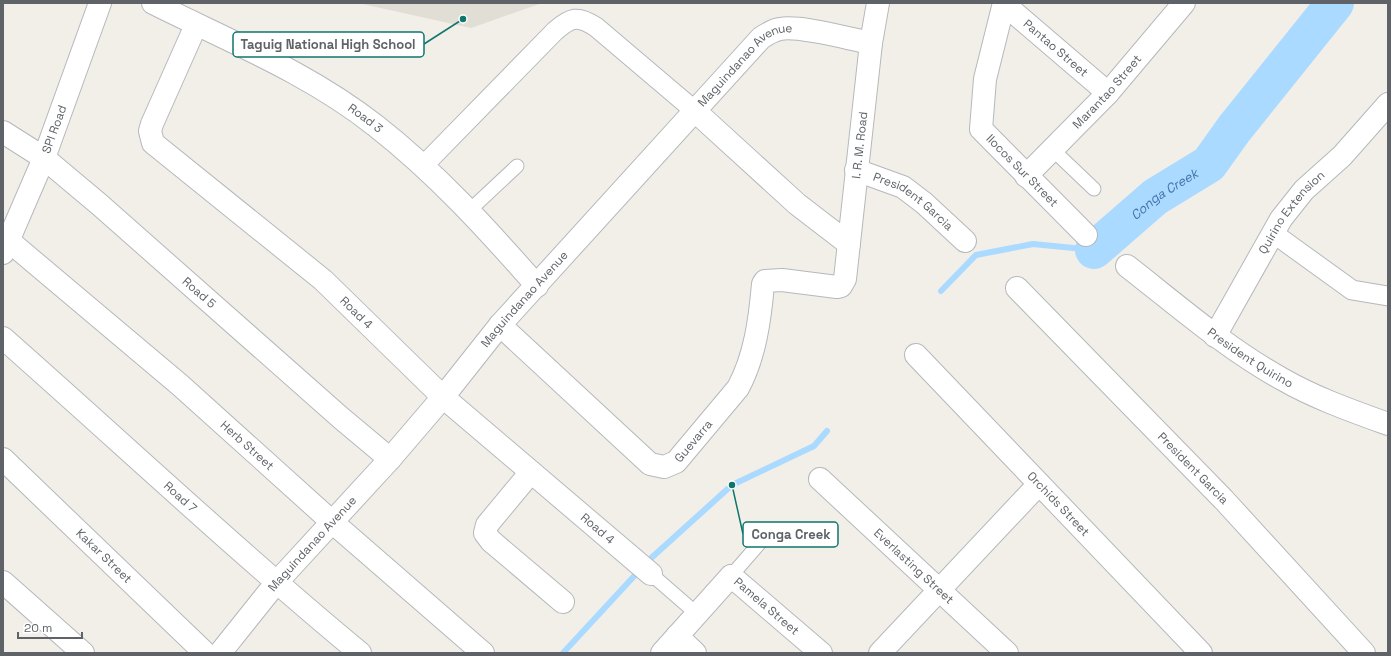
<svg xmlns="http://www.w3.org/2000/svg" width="1391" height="656" font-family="'Space Grotesk',sans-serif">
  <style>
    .education { fill: #e1ded6 }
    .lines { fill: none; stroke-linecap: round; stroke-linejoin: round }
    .stream { stroke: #aadaff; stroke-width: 6 }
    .river { stroke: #aadaff; stroke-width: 38 }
    .service-casing { stroke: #b5b8bc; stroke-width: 15 }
    .pedestrian-casing { stroke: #b5b8bc; stroke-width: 21 }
    .minor-casing { stroke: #b5b8bc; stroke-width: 24 }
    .service { stroke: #fff; stroke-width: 13 }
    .pedestrian { stroke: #fff; stroke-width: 19 }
    .minor { stroke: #fff; stroke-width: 22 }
    .labels { text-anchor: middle; stroke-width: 3; stroke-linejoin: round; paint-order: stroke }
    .street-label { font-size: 12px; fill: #5f6368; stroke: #fff }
    .water-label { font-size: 13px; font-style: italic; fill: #4174aa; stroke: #fff }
    .leader { fill: none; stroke: #0f766e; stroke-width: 1.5 }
    .callout-dot { fill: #0f766e; stroke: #fff; stroke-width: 1.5 }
    .callout { fill: #fff; stroke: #0f766e; stroke-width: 1.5 }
    .callout-label { font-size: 13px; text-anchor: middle; font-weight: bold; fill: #5f6368 }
  </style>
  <rect width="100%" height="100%" fill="#f1efe8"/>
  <!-- education -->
  <path class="education" d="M358 3H542L471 28Z"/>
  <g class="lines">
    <!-- stream -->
    <path class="stream" d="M941 291 976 255 1033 244 1094 250
      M649 560 732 485 814 446 827 431
      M563 653 637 573"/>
    <!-- river -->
    <path class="river" id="s1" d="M1094 250 1155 197 1209 164 1234 129 1335 3"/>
    <defs>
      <path id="service" d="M1052 149 1094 189
        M470 210 517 166
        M651 574 697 614
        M731 576 764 538"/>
      <path id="pedestrian" d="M423 166 555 31C571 17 578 15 596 27L695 111
        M1273 233 1352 290 1388 296"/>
      <g id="minor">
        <path id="s2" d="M153 3C229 41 309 73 376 126 436 173 487 229 537 286"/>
        <path id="s3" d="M1004 3 985 79 981 129 1086 235"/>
        <path id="s4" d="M1004 4 1108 93"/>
        <path id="s5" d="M196 25 152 124 150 131 153 143 323 280 443 397 651 574"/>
        <path d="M695 111 797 204 849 244"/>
        <path id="s6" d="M3 132 44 158 100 205 341 418 390 459"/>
        <path id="s7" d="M856 170 903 187 924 203 965 241"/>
        <path id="s8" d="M1026 176 1108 93 1184 3"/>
        <path id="s9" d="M9 241 180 385 331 521 483 653"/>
        <path id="s10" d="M3 253 44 158 100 3"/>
        <path id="s11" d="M1127 266C1177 305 1226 348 1282 379 1315 398 1352 411 1388 424"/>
        <path id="s12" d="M1017 288 1224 500 1364 653"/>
        <path id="s13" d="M500 325 650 464 664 467 676 462 738 388C755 357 760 319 763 284L765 281 782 280 837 287 841 286 845 279 871 43 878 3"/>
        <path id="s14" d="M1215 336 1281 219 1304 190 1342 156 1388 104"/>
        <path id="s15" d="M3 338C122 443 238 552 360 653"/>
        <path id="s16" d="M916 355 1201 653"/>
        <path id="s17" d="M3 459 205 653"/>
        <path d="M531 472 487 525 485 533 491 541 563 602"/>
        <path id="s18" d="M820 479 1007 653"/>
        <path d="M3 582 83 653"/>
        <path d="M677 636 695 653"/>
        <path id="s19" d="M220 653 276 583 390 459 443 397 500 325 761 38C767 34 773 30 780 29 800 25 849 39 871 43"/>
        <path id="s20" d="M662 653 731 576 821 653"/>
        <path d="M880 653 1039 484"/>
      </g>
    </defs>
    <!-- service casing -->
    <use href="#service" class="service-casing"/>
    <!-- pedestrian casing -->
    <use href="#pedestrian" class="pedestrian-casing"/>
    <!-- minor casing -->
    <use href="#minor" class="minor-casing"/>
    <!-- service -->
    <use href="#service" class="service"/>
    <!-- pedestrian -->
    <use href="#pedestrian" class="pedestrian"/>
    <!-- minor -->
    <use href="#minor" class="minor"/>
  </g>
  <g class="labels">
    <!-- street labels -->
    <g class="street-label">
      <text dy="4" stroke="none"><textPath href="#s4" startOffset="68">Pantao Street</textPath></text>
      <text dy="4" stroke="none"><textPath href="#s19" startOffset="791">Maguindanao Avenue</textPath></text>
      <text dy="4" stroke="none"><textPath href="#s8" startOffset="117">Marantao Street</textPath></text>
      <text dy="4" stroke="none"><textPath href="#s2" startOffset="242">Road 3</textPath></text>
      <text dy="4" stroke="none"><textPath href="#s10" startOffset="134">SPI Road</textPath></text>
      <text dy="4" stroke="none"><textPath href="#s13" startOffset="659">I. R. M. Road</textPath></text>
      <text dy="4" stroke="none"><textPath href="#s3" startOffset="187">Ilocos Sur Street</textPath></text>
      <text dy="4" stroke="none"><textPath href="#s7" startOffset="66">President Garcia</textPath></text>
      <text dy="4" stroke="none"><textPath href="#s14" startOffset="146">Quirino Extension</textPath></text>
      <text dy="4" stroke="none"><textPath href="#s6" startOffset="254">Road 5</textPath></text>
      <text dy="4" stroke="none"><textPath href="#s19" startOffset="467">Maguindanao Avenue</textPath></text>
      <text dy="4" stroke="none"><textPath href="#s5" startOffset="393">Road 4</textPath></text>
      <text dy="4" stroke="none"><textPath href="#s11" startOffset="154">President Quirino</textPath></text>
      <text dy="4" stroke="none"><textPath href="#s13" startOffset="259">Guevarra</textPath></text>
      <text dy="4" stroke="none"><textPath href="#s9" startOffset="314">Herb Street</textPath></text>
      <text dy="4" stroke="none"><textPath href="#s12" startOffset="252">President Garcia</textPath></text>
      <text dy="4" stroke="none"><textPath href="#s15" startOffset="238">Road 7</textPath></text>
      <text dy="4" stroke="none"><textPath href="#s16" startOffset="206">Orchids Street</textPath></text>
      <text dy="4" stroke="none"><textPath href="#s5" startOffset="717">Road 4</textPath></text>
      <text dy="4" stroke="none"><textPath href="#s19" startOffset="143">Maguindanao Avenue</textPath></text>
      <text dy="4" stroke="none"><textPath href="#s17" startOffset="140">Kakar Street</textPath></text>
      <text dy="4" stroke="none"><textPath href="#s18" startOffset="128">Everlasting Street</textPath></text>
      <text dy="4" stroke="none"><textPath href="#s20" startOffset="150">Pamela Street</textPath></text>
    </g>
    <!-- water labels -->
    <g class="water-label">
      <text dy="5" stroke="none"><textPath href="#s1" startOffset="90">Conga Creek</textPath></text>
    </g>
  </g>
  <!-- callouts -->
  <path class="leader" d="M463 19L424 44M732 485L743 534"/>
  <g class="callout-dot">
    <circle cx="463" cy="19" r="4"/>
    <circle cx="732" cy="485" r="4"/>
  </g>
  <g class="callout">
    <rect x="233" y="32" width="191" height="25" rx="4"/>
    <rect x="743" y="522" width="95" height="25" rx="4"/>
  </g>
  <g class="callout-label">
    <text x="328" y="49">Taguig National High School</text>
    <text x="791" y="539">Conga Creek</text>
  </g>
  <!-- border -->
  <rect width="1391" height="656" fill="none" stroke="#5f6368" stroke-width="8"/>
  <!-- scale -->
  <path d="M18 632v6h64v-6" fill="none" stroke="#5f6368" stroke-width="2"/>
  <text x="24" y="632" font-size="12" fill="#5f6368" stroke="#ffffff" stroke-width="3" paint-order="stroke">20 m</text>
</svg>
